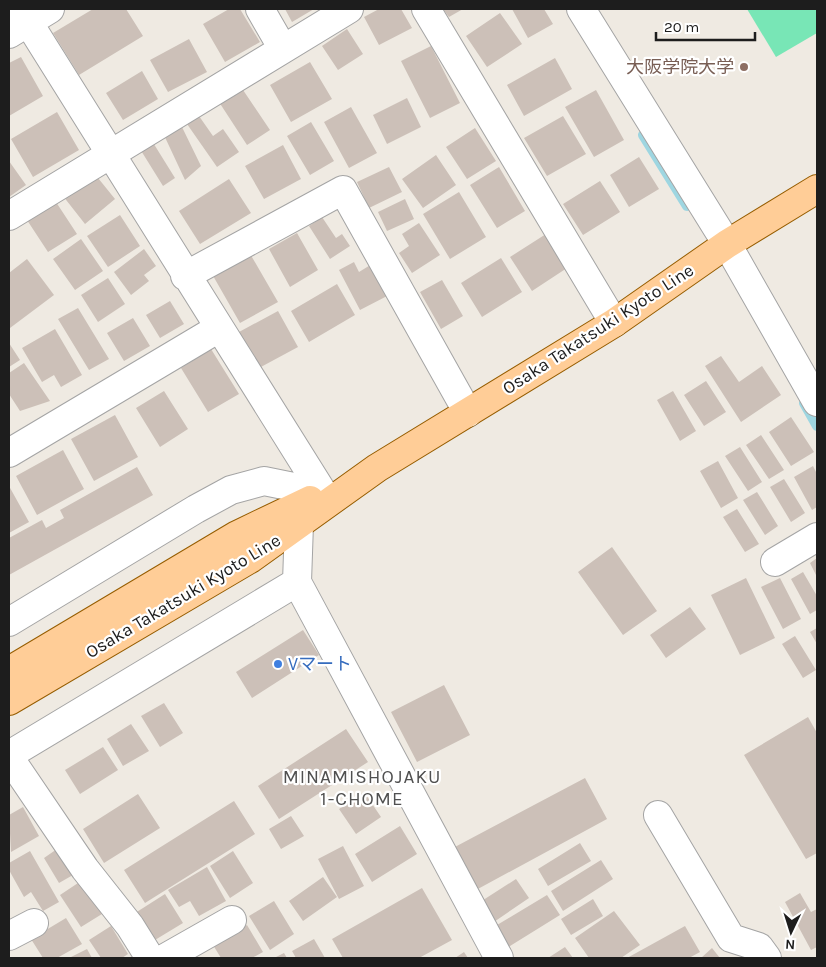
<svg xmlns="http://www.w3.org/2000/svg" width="826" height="967" font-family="Karla,'Noto Sans JP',sans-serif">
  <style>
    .pitch { fill: #78e6b6 }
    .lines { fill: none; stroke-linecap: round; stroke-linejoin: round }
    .stream { stroke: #9ed6e1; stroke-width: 10 }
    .building { fill: #ccc0b8 }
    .minor-casing { stroke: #a4a4a4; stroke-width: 30 }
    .major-casing { stroke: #965d00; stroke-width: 30 }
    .minor { stroke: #fff; stroke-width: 28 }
    .major { stroke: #ffcd97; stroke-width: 28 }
    .education-dot { fill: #8d6e63; stroke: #fff; stroke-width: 2 }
    .shop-dot { fill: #3f7fe0; stroke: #fff; stroke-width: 2 }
    .labels { text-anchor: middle; stroke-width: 4.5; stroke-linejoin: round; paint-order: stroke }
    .education-label { font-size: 18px; fill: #785e54; stroke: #fff; text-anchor: end }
    .street-label { font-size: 18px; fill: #1d1d1d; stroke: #fff }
    .shop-label { font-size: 18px; fill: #366cbe; stroke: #fff; text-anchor: start }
    .neighbourhood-label { font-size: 19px; letter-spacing: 1px; fill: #505050; stroke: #fff }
  </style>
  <rect width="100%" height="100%" fill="#efeae2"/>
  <!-- pitch -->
  <path class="pitch" d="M747 9H817V33L776 57Z"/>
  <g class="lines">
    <!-- stream -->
    <path class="stream" d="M643 135 687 206
      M804 403 817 426"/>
  </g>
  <!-- building -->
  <path class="building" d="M93 9H126L143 36 79 75 53 33Z
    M229 9H240L260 42 225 62 203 24Z
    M285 9H314L292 22Z
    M379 9H401L412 28 379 45 364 17Z
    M443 9H463L449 17Z
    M512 9H544L553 24 528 38Z
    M500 13 522 44 487 67 466 36Z
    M347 29 363 54 338 70 322 46Z
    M189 39 207 72 168 92 150 60Z
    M431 46 460 103 430 118 401 61Z
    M21 57 43 96 9 116V63Z
    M555 58 572 89 524 116 507 85Z
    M310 62 332 99 291 122 270 85Z
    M142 71 158 99 123 120 106 93Z
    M241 87 270 130 247 145 219 102Z
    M596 90 624 140 594 157 565 107Z
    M407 98 421 127 387 144 373 115Z
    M351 107 377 153 349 168 324 122Z
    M57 112 79 150 33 177 11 139Z
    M199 116 213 136 223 129 239 152 217 167 187 124Z
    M563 116 586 154 547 176 524 138Z
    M311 122 334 161 310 175 287 136Z
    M181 125 201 166 185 180 163 133Z
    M475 128 496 161 467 179 446 147Z
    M152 141 175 178 163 186 140 149Z
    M283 145 301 179 264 199 245 166Z
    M436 155 456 185 423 208 402 179Z
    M639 157 659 189 629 207 610 175Z
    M9 161 26 185 9 197Z
    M389 167 402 192 369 208 357 182Z
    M499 167 525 211 497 228 470 185Z
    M94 173 115 199 85 224 63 196Z
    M229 179 251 213 200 244 179 211Z
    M600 181 620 212 583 235 563 204Z
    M459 192 486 237 450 259 423 214Z
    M54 199 77 234 48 252 25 217Z
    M405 199 414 219 387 231 378 212Z
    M120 215 140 246 108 267 87 236Z
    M322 217 336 238 342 234 350 246 330 259 309 226Z
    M419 223 440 255 412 273 399 253 409 246 402 234Z
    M297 233 318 270 290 287 269 249Z
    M546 234 567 268 532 291 510 257Z
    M81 239 103 271 75 290 53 259Z
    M144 249 156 266 144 275 149 281 131 295 114 272Z
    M249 252 278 302 240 323 212 274Z
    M501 258 522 292 482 317 461 283Z
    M27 259 54 295 10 328 9 273Z
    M354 262 359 272 372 264 389 295 360 310 339 270Z
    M108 278 125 304 98 322 81 295Z
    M442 280 463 316 441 329 420 292Z
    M337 284 355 315 309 342 291 311Z
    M170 301 184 324 160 338 146 315Z
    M78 308 109 359 89 370 58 319Z
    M278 311 298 347 259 368 239 332Z
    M133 318 150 346 124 361 107 333Z
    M55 329 82 375 61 387 54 375 42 382 22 348Z
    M9 343 20 360 9 367Z
    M211 349 239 394 208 412 181 368Z
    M721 356 739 382 762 366 781 395 741 422 705 366Z
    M24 363 50 401 20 411 9 394V373Z
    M706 381 726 412 704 426 684 395Z
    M164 391 188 429 160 447 136 408Z
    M673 391 696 431 680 441 657 400Z
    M115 415 138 457 94 481 71 439Z
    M791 417 814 452 791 466 769 432Z
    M761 435 784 470 769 479 746 445Z
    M740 447 762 482 748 491 725 456Z
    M63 450 84 489 37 515 16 476Z
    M718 461 738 498 721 508 700 471Z
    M813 466 817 474V507L812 510 794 477Z
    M137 467 153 495 9 575V538L42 520 46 528 64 518 60 510Z
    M784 479 805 513 791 522 770 487Z
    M9 486 29 522 9 533Z
    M757 492 778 526 765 535 743 500Z
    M737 509 759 544 745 552 723 517Z
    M612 547 657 611 623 635 578 572Z
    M817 558V577L810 563Z
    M803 572 817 596V610L810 614 791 579Z
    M746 578 775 638 740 655 711 595Z
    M780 578 801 619 783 629 761 587Z
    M690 607 706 629 666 658 650 635Z
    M817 628V644L810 632Z
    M303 630 319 655 252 698 236 672Z
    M795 636 816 670 803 678 782 644Z
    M444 685 470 735 417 762 391 712Z
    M164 703 183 733 160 747 141 716Z
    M808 717 817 733V853L806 859 744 755Z
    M131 724 149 751 123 766 107 739Z
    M346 729 368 762 279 819 258 786Z
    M103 747 118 770 80 794 65 770Z
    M585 778 607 819 476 890 453 848Z
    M364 792 381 817 356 834 339 809Z
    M138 794 160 828 104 863 83 829Z
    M234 801 255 834 145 903 124 870Z
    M23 807 39 836 11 852 9 815Z
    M291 816 304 836 281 849 269 829Z
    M400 826 417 854 372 882 355 854Z
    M580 843 591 861 548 886 538 869Z
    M343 846 364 886 339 899 318 859Z
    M57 849 73 875 59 883 44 858Z
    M30 851 59 902 43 911 31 892 24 897 9 870V863Z
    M233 851 253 883 230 898 210 866Z
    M601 860 613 879 563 911 551 891Z
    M207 867 226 901 199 916 190 901 179 907 168 890Z
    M323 877 337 897 303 921 289 901Z
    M516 879 529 898 491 924 477 904Z
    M81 881 102 914 81 927 60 895Z
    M422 888 452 940 419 958H343L332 939Z
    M800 893 811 912 817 909V947L811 950 785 902Z
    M165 894 183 923 150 943 132 915Z
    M547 895 560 915 505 949 492 928Z
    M593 899 603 916 571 935 561 919Z
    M274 901 294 934 270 950 249 916Z
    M614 911 640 945 621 958H589L575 938Z
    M66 918 82 944 57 958H43L31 939Z
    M247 925 263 952 252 958H221L213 945Z
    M111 926 128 954 122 958H101L89 940Z
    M685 926 700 952 689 958H627Z
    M314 939 325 958H296L292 951Z
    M565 947 573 958H548Z
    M712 948 720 958H701Z
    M87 949 92 958H69Z
    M464 952 468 958H455Z
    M284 953 287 958H274Z"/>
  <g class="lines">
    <defs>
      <path id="minor" d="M20 9 323 493
        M260 9 283 49
        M426 9 614 323
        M581 9 727 244 817 402
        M9 34 50 9
        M9 216 349 9
        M185 276 343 190 468 413
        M9 453 219 328
        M299 524 297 582 499 958
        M775 562 817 537
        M9 622 196 509 231 490 264 481 323 493
        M9 755 297 582
        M9 757 85 869 130 926 150 958
        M658 815 731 938 759 947 767 958
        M9 936 34 923
        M165 958 232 920"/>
      <path id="major" d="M9 671 237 535 310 500
        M9 701 250 559 377 468 614 323 727 244 817 189"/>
    </defs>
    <!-- minor casing -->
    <use href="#minor" class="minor-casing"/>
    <!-- major casing -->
    <use href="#major" class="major-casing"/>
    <!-- minor -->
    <use href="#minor" class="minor"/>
    <!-- major -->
    <use href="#major" class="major"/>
  </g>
  <!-- markers -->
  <circle class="education-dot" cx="744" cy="67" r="5"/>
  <circle class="shop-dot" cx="278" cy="664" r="5"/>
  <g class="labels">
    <!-- education labels -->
    <g class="education-label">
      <text x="734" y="73">大阪学院大学</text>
    </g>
    <!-- street labels -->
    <g class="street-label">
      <text transform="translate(598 329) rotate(-33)" y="6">Osaka Takatsuki Kyoto Line</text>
      <text transform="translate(183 596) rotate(-31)" y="6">Osaka Takatsuki Kyoto Line</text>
    </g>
    <!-- shop labels -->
    <g class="shop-label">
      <text x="288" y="670">Vマート</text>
    </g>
    <!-- neighbourhood labels -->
    <g class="neighbourhood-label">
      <text x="362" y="783">MINAMISHOJAKU<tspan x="362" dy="22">1-CHOME</tspan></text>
    </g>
  </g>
  <!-- border -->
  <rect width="826" height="967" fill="none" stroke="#1d1d1d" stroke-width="20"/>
  <!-- north arrow -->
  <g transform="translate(791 932) rotate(184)" stroke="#ffffff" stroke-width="4" paint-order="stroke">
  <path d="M0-4L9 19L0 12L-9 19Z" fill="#1d1d1d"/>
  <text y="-8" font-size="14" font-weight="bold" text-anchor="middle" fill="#1d1d1d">N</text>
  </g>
  <!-- scale -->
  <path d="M656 32v8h99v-8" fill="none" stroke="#1d1d1d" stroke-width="2.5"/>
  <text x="664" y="32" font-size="15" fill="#1d1d1d" stroke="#ffffff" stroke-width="4" paint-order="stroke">20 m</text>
</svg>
